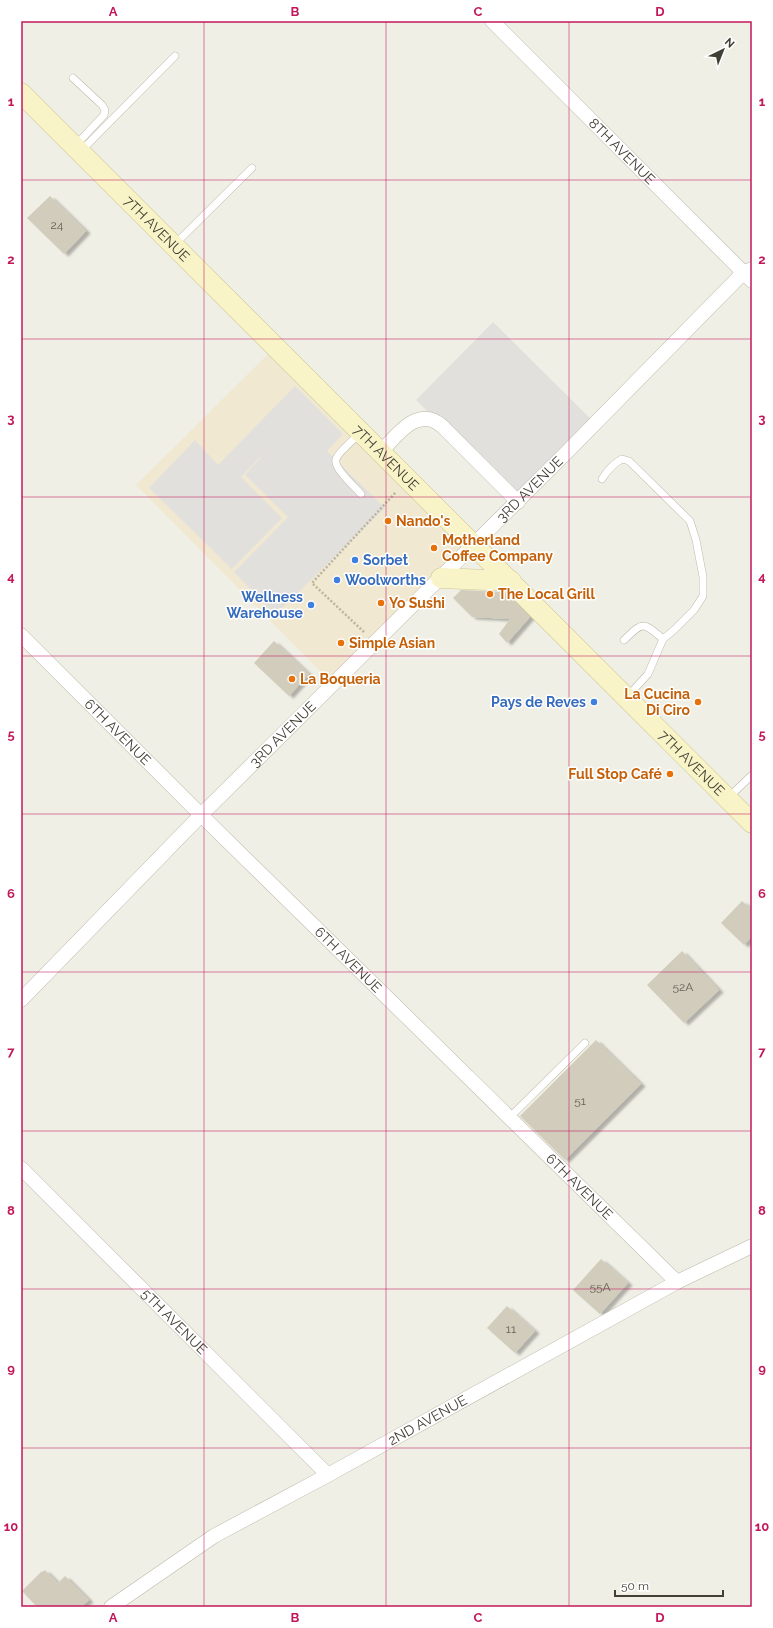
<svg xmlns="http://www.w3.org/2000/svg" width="773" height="1628" font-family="Raleway,sans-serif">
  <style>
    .commercial { fill: #f1e8d1 }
    .parking { fill: #e2e0dd }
    .building { fill: #d1ccbb; filter: url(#shadow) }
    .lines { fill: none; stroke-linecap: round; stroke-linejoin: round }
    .lane-casing { stroke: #bbb7a8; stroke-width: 8 }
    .street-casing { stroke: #bbb7a8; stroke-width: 15 }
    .secondary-casing { stroke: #ccc698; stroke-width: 21 }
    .path { stroke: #bbb59b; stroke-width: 2.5; stroke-dasharray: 2 2; stroke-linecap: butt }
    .lane { stroke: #fff; stroke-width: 7 }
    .street { stroke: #fff; stroke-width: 14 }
    .secondary { stroke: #f8f4c7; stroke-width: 20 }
    .grid { fill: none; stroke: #c2185b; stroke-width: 1; stroke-opacity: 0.55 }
    .food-dot { fill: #e8710a; stroke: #fff; stroke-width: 1.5 }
    .shop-dot { fill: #3f7fe0; stroke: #fff; stroke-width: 1.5 }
    .labels { text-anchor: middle; stroke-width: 3; stroke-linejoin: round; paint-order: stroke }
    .number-label { font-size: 12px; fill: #666256 }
    .street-label { font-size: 14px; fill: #423f35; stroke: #fff }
    .food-label { font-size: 14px; font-weight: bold; fill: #c56008; stroke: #fff; text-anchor: start }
    .shop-label { font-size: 14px; font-weight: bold; fill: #366cbe; stroke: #fff; text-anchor: start }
    .neatline { fill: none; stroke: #c2185b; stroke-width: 1.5 }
    .grid-label { font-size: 13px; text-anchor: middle; font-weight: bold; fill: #c2185b }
  </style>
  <defs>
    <filter id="shadow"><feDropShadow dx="4.5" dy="2.5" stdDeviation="1" flood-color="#0004"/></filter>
  </defs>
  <rect width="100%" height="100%" fill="#f0efe5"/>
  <!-- commercial -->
  <path class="commercial" d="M269 353 467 546 330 681 136 485Z"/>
  <!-- parking -->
  <path class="parking" d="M493 322 593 421 516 499 416 400Z
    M295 386 343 434 327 451 385 508 275 615 234 572 288 517 245 475 272 445 241 477 282 518 232 569 149 488 195 440 218 465Z"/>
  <!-- building -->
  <path class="building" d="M50 196 86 231 64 254 27 218Z
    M461 590 505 592 530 617 507 643 499 634 510 619 472 617 453 598Z
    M274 641 309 674 289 696 254 663Z
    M742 901 752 910V936L744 945 721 923Z
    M682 951 719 990 684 1023 647 985Z
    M596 1040 641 1084 565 1160 520 1116Z
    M601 1259 628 1283 600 1314 573 1290Z
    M507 1306 535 1331 515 1353 487 1328Z
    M45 1570 58 1583 65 1576 89 1600 81 1607H37L22 1591 42 1571V1572Z"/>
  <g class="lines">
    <defs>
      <path id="lane" d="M73 78 102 105 105 110 104 115 75 146
        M80 152 175 56
        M174 245 252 168
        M360 433C354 440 339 451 336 459 333 468 355 487 361 494
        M602 479C607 471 614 463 622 459L629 461 690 521 696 540 703 577V596L694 610 674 630 663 639 648 674 627 697
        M624 640C643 622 642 621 663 639
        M729 797 752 775
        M510 1117 585 1043"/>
      <g id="street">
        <path id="s1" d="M492 21 752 281"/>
        <path d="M381 452C397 435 418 405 442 426L518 502"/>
        <path id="s2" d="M21 635 201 815 677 1282"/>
        <path id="s3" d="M21 1000 201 815 565 454 744 272 752 269"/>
        <path id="s4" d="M21 1168 328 1475"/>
        <path id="s5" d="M111 1607 214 1536 328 1475 677 1282 752 1246"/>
      </g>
      <g id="secondary">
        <path id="s6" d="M21 93 752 823"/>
        <path d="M441 578 511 581"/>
      </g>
    </defs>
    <!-- lane casing -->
    <use href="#lane" class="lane-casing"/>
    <!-- street casing -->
    <use href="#street" class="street-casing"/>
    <!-- secondary casing -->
    <use href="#secondary" class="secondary-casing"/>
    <!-- path -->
    <path class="path" d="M364 632 312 583 396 492"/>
    <!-- lane -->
    <use href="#lane" class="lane"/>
    <!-- street -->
    <use href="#street" class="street"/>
    <!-- secondary -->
    <use href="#secondary" class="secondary"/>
  </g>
  <!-- grid -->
  <path class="grid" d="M204 21V1607M386 21V1607M569 21V1607M21 180H752M21 339H752M21 497H752M21 656H752M21 814H752M21 972H752M21 1131H752M21 1289H752M21 1448H752"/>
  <!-- markers -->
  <g class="food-dot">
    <circle cx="388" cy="521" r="4"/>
    <circle cx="434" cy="548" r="4"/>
    <circle cx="490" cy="594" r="4"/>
    <circle cx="381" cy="603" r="4"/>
    <circle cx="341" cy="643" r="4"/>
    <circle cx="292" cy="679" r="4"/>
    <circle cx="698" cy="702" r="4"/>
    <circle cx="670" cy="774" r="4"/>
  </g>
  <g class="shop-dot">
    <circle cx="355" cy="560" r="4"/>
    <circle cx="337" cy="580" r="4"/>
    <circle cx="311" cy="605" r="4"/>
    <circle cx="594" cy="702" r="4"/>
  </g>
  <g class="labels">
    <!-- number labels -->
    <g class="number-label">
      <text x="57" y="229">24</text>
      <text x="683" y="991">52A</text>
      <text x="580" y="1105">51</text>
      <text x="600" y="1291">55A</text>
      <text x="511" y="1333">11</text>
    </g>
    <!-- street labels -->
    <g class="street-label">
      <text dy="5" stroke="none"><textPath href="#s1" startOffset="184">8TH AVENUE</textPath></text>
      <text dy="5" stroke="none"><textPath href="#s6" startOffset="192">7TH AVENUE</textPath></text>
      <text dy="5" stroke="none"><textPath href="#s6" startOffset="516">7TH AVENUE</textPath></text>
      <text dy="5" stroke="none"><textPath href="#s3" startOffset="721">3RD AVENUE</textPath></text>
      <text dy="5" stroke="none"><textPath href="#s2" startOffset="137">6TH AVENUE</textPath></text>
      <text dy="5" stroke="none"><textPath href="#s3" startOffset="373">3RD AVENUE</textPath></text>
      <text dy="5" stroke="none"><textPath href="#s6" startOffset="948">7TH AVENUE</textPath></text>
      <text dy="5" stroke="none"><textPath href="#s2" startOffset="461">6TH AVENUE</textPath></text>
      <text dy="5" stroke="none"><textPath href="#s2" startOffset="785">6TH AVENUE</textPath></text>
      <text dy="5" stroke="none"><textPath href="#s4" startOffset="217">5TH AVENUE</textPath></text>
      <text dy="5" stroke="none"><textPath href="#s5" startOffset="368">2ND AVENUE</textPath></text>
    </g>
    <!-- food labels -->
    <g class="food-label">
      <text x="396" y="526">Nando's</text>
      <text x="442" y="545">Motherland<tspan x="442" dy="16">Coffee Company</tspan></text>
      <text x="498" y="599">The Local Grill</text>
      <text x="389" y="608">Yo Sushi</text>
      <text x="349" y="648">Simple Asian</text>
      <text x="300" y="684">La Boqueria</text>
      <text x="690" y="699" text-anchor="end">La Cucina<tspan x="690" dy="16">Di Ciro</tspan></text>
      <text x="662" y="779" text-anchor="end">Full Stop Café</text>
    </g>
    <!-- shop labels -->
    <g class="shop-label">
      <text x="363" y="565">Sorbet</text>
      <text x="345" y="585">Woolworths</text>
      <text x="303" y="602" text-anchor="end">Wellness<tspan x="303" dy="16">Warehouse</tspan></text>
      <text x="586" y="707" text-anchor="end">Pays de Reves</text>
    </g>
  </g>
  <!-- border -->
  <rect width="773" height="1628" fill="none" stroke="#ffffff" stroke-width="44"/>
  <!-- north arrow -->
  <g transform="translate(723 50) rotate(43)" stroke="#ffffff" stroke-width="3" paint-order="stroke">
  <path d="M0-3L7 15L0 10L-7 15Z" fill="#423f35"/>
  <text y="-6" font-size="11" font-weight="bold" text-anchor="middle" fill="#423f35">N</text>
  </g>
  <!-- scale -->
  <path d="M615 1590v6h108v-6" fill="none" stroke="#423f35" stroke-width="2"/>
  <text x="621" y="1590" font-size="12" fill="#423f35" stroke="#ffffff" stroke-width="3" paint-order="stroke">50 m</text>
  <rect x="22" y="22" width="729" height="1584" class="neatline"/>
  <g class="grid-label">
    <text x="113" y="16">A</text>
    <text x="295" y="16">B</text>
    <text x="478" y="16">C</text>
    <text x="660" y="16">D</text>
    <text x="11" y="106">1</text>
    <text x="762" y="106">1</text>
    <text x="11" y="264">2</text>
    <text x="762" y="264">2</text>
    <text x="11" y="423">3</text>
    <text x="762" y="423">3</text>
    <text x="11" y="581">4</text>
    <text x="762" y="581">4</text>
    <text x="11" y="739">5</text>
    <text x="762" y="739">5</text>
    <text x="11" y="898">6</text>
    <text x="762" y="898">6</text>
    <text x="11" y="1056">7</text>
    <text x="762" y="1056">7</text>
    <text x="11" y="1215">8</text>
    <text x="762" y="1215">8</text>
    <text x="11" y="1373">9</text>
    <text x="762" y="1373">9</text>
    <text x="11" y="1531">10</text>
    <text x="762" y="1531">10</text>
    <text x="113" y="1622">A</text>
    <text x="295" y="1622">B</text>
    <text x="478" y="1622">C</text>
    <text x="660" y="1622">D</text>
  </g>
</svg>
